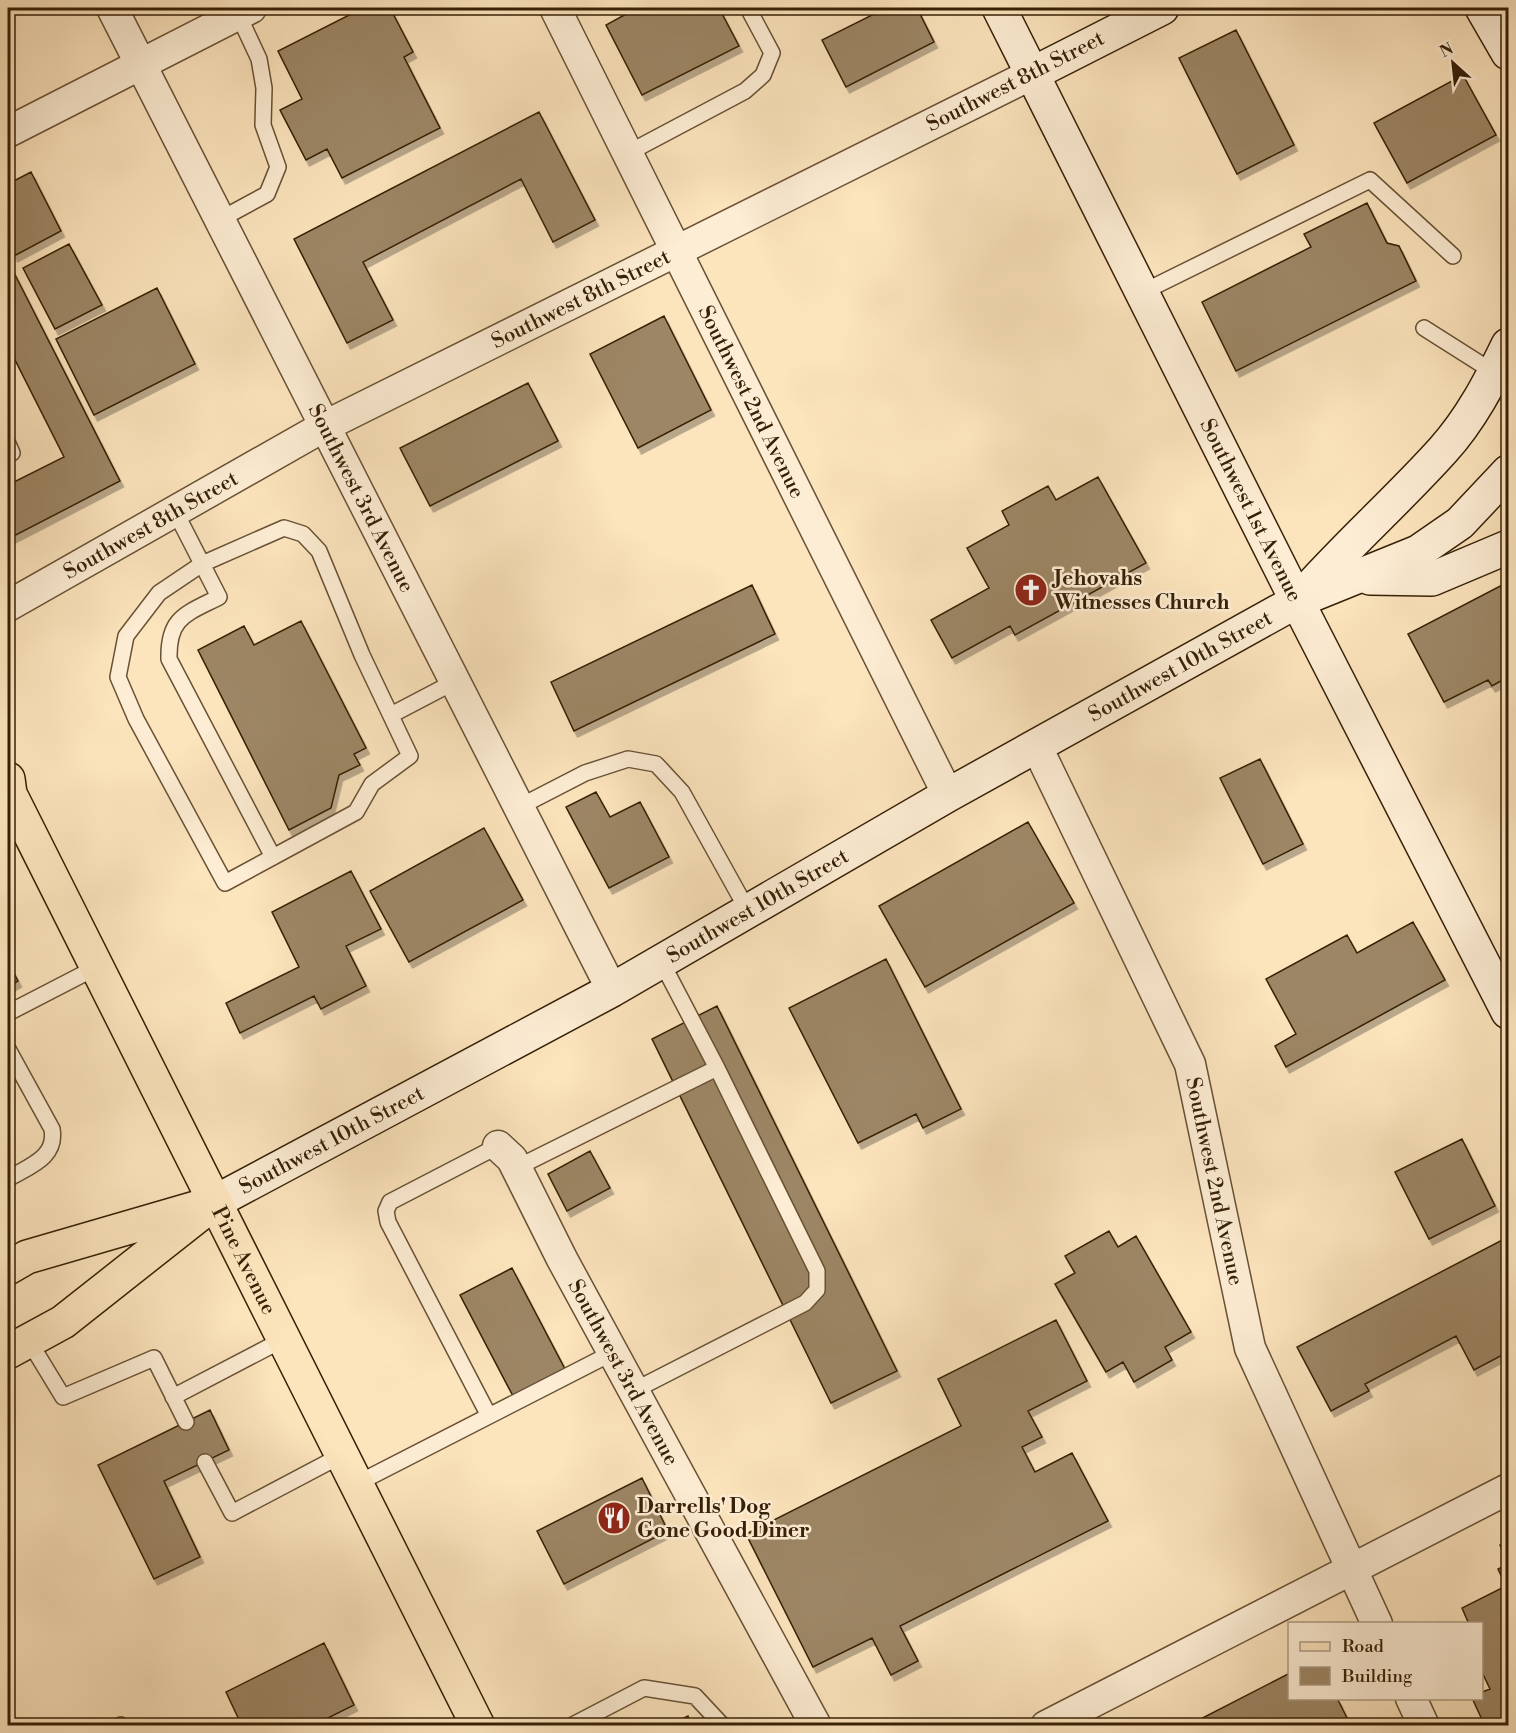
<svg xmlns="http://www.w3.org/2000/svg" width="1516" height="1733" font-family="'Libre Bodoni',serif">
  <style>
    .building { fill: #9d8665; stroke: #362006; stroke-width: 1.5; filter: url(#shadow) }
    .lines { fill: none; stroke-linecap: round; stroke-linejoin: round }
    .lane-casing { stroke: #685134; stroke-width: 18 }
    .street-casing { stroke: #685134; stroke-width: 33 }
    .secondary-casing { stroke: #362006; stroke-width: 36 }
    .primary-casing { stroke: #362006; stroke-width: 36 }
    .highway-casing { stroke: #362006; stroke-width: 36 }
    .lane { stroke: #fdedd4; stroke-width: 15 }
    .street { stroke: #fdedd4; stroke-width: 30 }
    .secondary { stroke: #fdedd4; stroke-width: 33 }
    .primary { stroke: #fce4bd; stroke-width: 33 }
    .highway { stroke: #fce4bd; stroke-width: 33 }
    .labels { text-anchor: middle; stroke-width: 5; stroke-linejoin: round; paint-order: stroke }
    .street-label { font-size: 21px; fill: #362006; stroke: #fdedd4 }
    .poi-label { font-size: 21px; font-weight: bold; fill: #362006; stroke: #fdedd4; text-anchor: start }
  </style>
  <defs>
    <filter id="shadow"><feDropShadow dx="3.5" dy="6" stdDeviation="0" flood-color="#0004"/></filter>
  </defs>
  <rect width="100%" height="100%" fill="#fce4bd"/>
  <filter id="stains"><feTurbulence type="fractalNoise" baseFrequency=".00333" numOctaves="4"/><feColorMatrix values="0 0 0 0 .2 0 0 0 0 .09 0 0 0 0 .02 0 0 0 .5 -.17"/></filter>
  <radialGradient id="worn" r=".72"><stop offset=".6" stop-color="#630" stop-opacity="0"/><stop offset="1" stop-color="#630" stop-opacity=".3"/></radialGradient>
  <!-- building -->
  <path class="building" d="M363 8H390L413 52 404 57 440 128 342 178 327 149 306 160 280 110 302 99 278 51Z
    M628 8H719L739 46 642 95 606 25 630 12Z
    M886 8H917L934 42 846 87 822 40Z
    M1236 30 1294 145 1237 174 1179 58Z
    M1463 75 1496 135 1407 183 1374 123Z
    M539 112 595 220 553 242 521 179 363 262 393 320 347 343 294 239Z
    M31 172 61 231 14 256 8 243V184Z
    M1367 203 1387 243 1399 246 1416 281 1236 371 1202 302 1311 247 1304 234Z
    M69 244 102 305 55 329 23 268Z
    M8 261 120 481 8 539V485L64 457 8 346Z
    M157 288 195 364 94 415 56 339Z
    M664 316 711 410 638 448 590 354Z
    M528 383 558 441 430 506 400 448Z
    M1098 477 1146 563 1015 635 1010 626 952 658 931 620 989 588 967 548 1009 525 1002 511 1048 486 1056 500Z
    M1508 582V677L1492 686 1488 680 1444 702 1408 634Z
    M752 585 775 634 574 731 551 682Z
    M301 621 366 748 354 754 360 765 339 775 331 808 289 830 198 650 244 626 254 645Z
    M1260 759 1303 844 1263 864 1220 778Z
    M596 792 610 817 640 802 669 857 609 888 566 807Z
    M1028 822 1074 903 925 987 879 906Z
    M484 828 523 900 409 962 370 891Z
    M351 871 381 929 346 946 366 986 321 1009 314 996 240 1033 226 1003 299 967 272 912Z
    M1413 922 1445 980 1286 1067 1275 1046 1296 1034 1266 979 1347 935 1357 953Z
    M886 959 961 1109 923 1128 916 1114 858 1143 789 1008Z
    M8 962 18 981 8 987Z
    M717 1006 897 1371 831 1403 652 1039Z
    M1462 1139 1495 1206 1429 1239 1395 1172Z
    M590 1151 610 1188 567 1211 548 1174Z
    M1109 1231 1118 1247 1136 1236 1191 1332 1165 1347 1172 1360 1134 1382 1123 1362 1106 1372 1055 1284 1075 1273 1065 1256Z
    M1508 1237V1352L1474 1370 1456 1336 1365 1384 1369 1391 1331 1411 1297 1347Z
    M512 1268 565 1369 513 1396 460 1295Z
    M1056 1320 1087 1381 1028 1411 1042 1437 1022 1447 1035 1472 1072 1453 1108 1521 900 1626 918 1661 891 1675 872 1638 813 1667 746 1534 961 1426 938 1379Z
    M210 1410 229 1450 164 1481 200 1557 154 1579 98 1465Z
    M642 1478 668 1531 564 1584 537 1531Z
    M1508 1541V1563L1500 1545Z
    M1508 1564V1726H1485L1472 1698H1482V1692L1490 1689 1482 1672V1624H1469L1462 1608 1506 1586 1498 1569Z
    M324 1643 354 1705 312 1726H242L226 1692Z
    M1290 1673V1698H1337L1351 1726H1187Z
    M688 1716 692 1726H667Z
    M344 1719 347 1726H332Z"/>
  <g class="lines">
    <defs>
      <path id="lane" d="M628 153 745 91 763 75 772 53 748 8
        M219 220 267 194 278 167 263 125 264 88 259 59 238 14
        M1143 292 1370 180 1453 256
        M1424 328 1495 373
        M8 444 12 453 8 455
        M175 511 219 597C186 614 168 617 169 659L273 857 356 812 372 784 410 756 362 655 319 551 303 534 284 528 202 564 159 593 126 636 118 677 136 719 225 883 273 857
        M391 715 454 682
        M519 807 585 773 628 759 656 764 682 792 748 911
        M8 1013 97 967
        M8 1049 52 1129C57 1158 29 1166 8 1179
        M516 1168 717 1068
        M29 1341 63 1397 154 1358 186 1422
        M635 1390 805 1303 817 1290V1271L717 1068 661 961
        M173 1397 284 1339
        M488 1414 388 1222 386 1211 390 1202 498 1146
        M205 1462 232 1513 342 1455
        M358 1483 614 1352
        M119 1726 121 1725
        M571 1726 644 1688 695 1696 723 1726"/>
      <g id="street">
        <path id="s1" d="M112 8 612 990"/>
        <path id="s2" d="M555 8 948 795"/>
        <path d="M8 132 251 8"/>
        <path id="s3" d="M8 606 323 427 1034 73"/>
        <path id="s4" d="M1036 745 1190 1064 1250 1348 1377 1624"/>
        <path id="s5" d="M498 1146 512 1159 562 1259 816 1726"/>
        <path d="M1411 1698 1424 1726"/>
        <path d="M1046 1726 1508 1489"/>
      </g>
      <g id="secondary">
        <path id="s6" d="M999 8 1297 601 1508 1012"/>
        <path d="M1482 8 1508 53"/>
        <path d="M1034 73 1162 8"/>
        <path d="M1370 578 1432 579 1508 547"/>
        <path d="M1302 596C1347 545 1398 500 1443 450 1471 419 1490 382 1508 345"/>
        <path id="s7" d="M215 1202 612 990 948 795 1297 601 1418 552 1460 523 1508 472"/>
      </g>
      <path id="primary" d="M8 1268 27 1257 199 1207
        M8 1352 63 1322 215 1202"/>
      <g id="highway">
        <path id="s8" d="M8 779 10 794 478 1726"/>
      </g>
    </defs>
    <!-- lane casing -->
    <use href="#lane" class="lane-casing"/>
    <!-- street casing -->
    <use href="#street" class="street-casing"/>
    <!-- secondary casing -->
    <use href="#secondary" class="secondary-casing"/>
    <!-- primary casing -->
    <use href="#primary" class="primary-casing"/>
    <!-- highway casing -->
    <use href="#highway" class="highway-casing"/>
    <!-- lane -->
    <use href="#lane" class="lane"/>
    <!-- street -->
    <use href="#street" class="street"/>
    <!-- secondary -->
    <use href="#secondary" class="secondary"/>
    <!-- primary -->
    <use href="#primary" class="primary"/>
    <!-- highway -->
    <use href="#highway" class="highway"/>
  </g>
  <!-- icons -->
  <defs>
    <symbol id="church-disc" viewBox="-11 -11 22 22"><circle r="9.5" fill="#8f2418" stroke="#fdedd4"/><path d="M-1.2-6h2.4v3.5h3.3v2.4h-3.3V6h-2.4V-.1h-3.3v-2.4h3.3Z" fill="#fff"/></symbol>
    <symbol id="restaurant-disc" viewBox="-11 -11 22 22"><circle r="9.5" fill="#8f2418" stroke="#fdedd4"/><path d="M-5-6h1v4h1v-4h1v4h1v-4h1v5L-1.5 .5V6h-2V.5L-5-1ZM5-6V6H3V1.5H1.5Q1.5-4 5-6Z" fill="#fff"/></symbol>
  </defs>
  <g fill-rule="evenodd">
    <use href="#church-disc" x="1012" y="571" width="38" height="38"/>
    <use href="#restaurant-disc" x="595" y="1499" width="38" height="38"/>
  </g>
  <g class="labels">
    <!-- street labels -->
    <g class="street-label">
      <text transform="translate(1015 81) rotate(-27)" y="7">Southwest 8th Street</text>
      <text dy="7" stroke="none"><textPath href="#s3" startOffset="650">Southwest 8th Street</textPath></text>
      <text dy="7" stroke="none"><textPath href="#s2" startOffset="440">Southwest 2nd Avenue</textPath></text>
      <text dy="7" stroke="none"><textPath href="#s1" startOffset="550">Southwest 3rd Avenue</textPath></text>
      <text dy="7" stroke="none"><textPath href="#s6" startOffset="562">Southwest 1st Avenue</textPath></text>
      <text dy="7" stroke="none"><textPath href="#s3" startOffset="164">Southwest 8th Street</textPath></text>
      <text dy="7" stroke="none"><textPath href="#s7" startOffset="1104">Southwest 10th Street</textPath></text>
      <text dy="7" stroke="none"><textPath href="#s7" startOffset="618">Southwest 10th Street</textPath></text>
      <text dy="7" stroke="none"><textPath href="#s7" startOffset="132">Southwest 10th Street</textPath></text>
      <text dy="7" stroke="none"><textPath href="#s4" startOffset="474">Southwest 2nd Avenue</textPath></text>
      <text dy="7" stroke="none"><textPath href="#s8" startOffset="537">Pine Avenue</textPath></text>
      <text dy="7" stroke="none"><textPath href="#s5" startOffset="260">Southwest 3rd Avenue</textPath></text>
    </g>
    <!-- poi labels -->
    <g class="poi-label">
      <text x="1054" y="585">Jehovahs<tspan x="1054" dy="24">Witnesses Church</tspan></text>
      <text x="637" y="1513">Darrells' Dog<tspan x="637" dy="24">Gone Good Diner</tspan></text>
    </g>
  </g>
  <!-- margin -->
  <rect width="1516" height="1733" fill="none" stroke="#fce4bd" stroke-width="30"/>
  <rect x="9" y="9" width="1498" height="1715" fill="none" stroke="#362006" stroke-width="3"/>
  <rect x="15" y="15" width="1486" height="1703" fill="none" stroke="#362006" stroke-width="1.5"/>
  <!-- legend -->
  <rect x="1288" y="1622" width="195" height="78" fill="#fdedd4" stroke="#ad9b82" stroke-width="1.5"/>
  <rect x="1300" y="1642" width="30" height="9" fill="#fce4bd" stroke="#ad9b82" stroke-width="1.5"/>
  <text x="1342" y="1652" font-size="18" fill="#362006">Road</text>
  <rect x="1300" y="1667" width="30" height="18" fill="#9d8665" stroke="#ad9b82" stroke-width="1.5"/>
  <text x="1342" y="1682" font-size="18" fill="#362006">Building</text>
  <!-- north arrow -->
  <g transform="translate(1453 63) rotate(333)" stroke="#fdedd4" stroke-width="4.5" paint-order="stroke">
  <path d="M0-4.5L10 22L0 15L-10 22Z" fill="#362006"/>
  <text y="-9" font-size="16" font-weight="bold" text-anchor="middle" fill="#362006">N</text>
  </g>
  <rect width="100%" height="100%" filter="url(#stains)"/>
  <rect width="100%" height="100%" fill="url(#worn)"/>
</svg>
